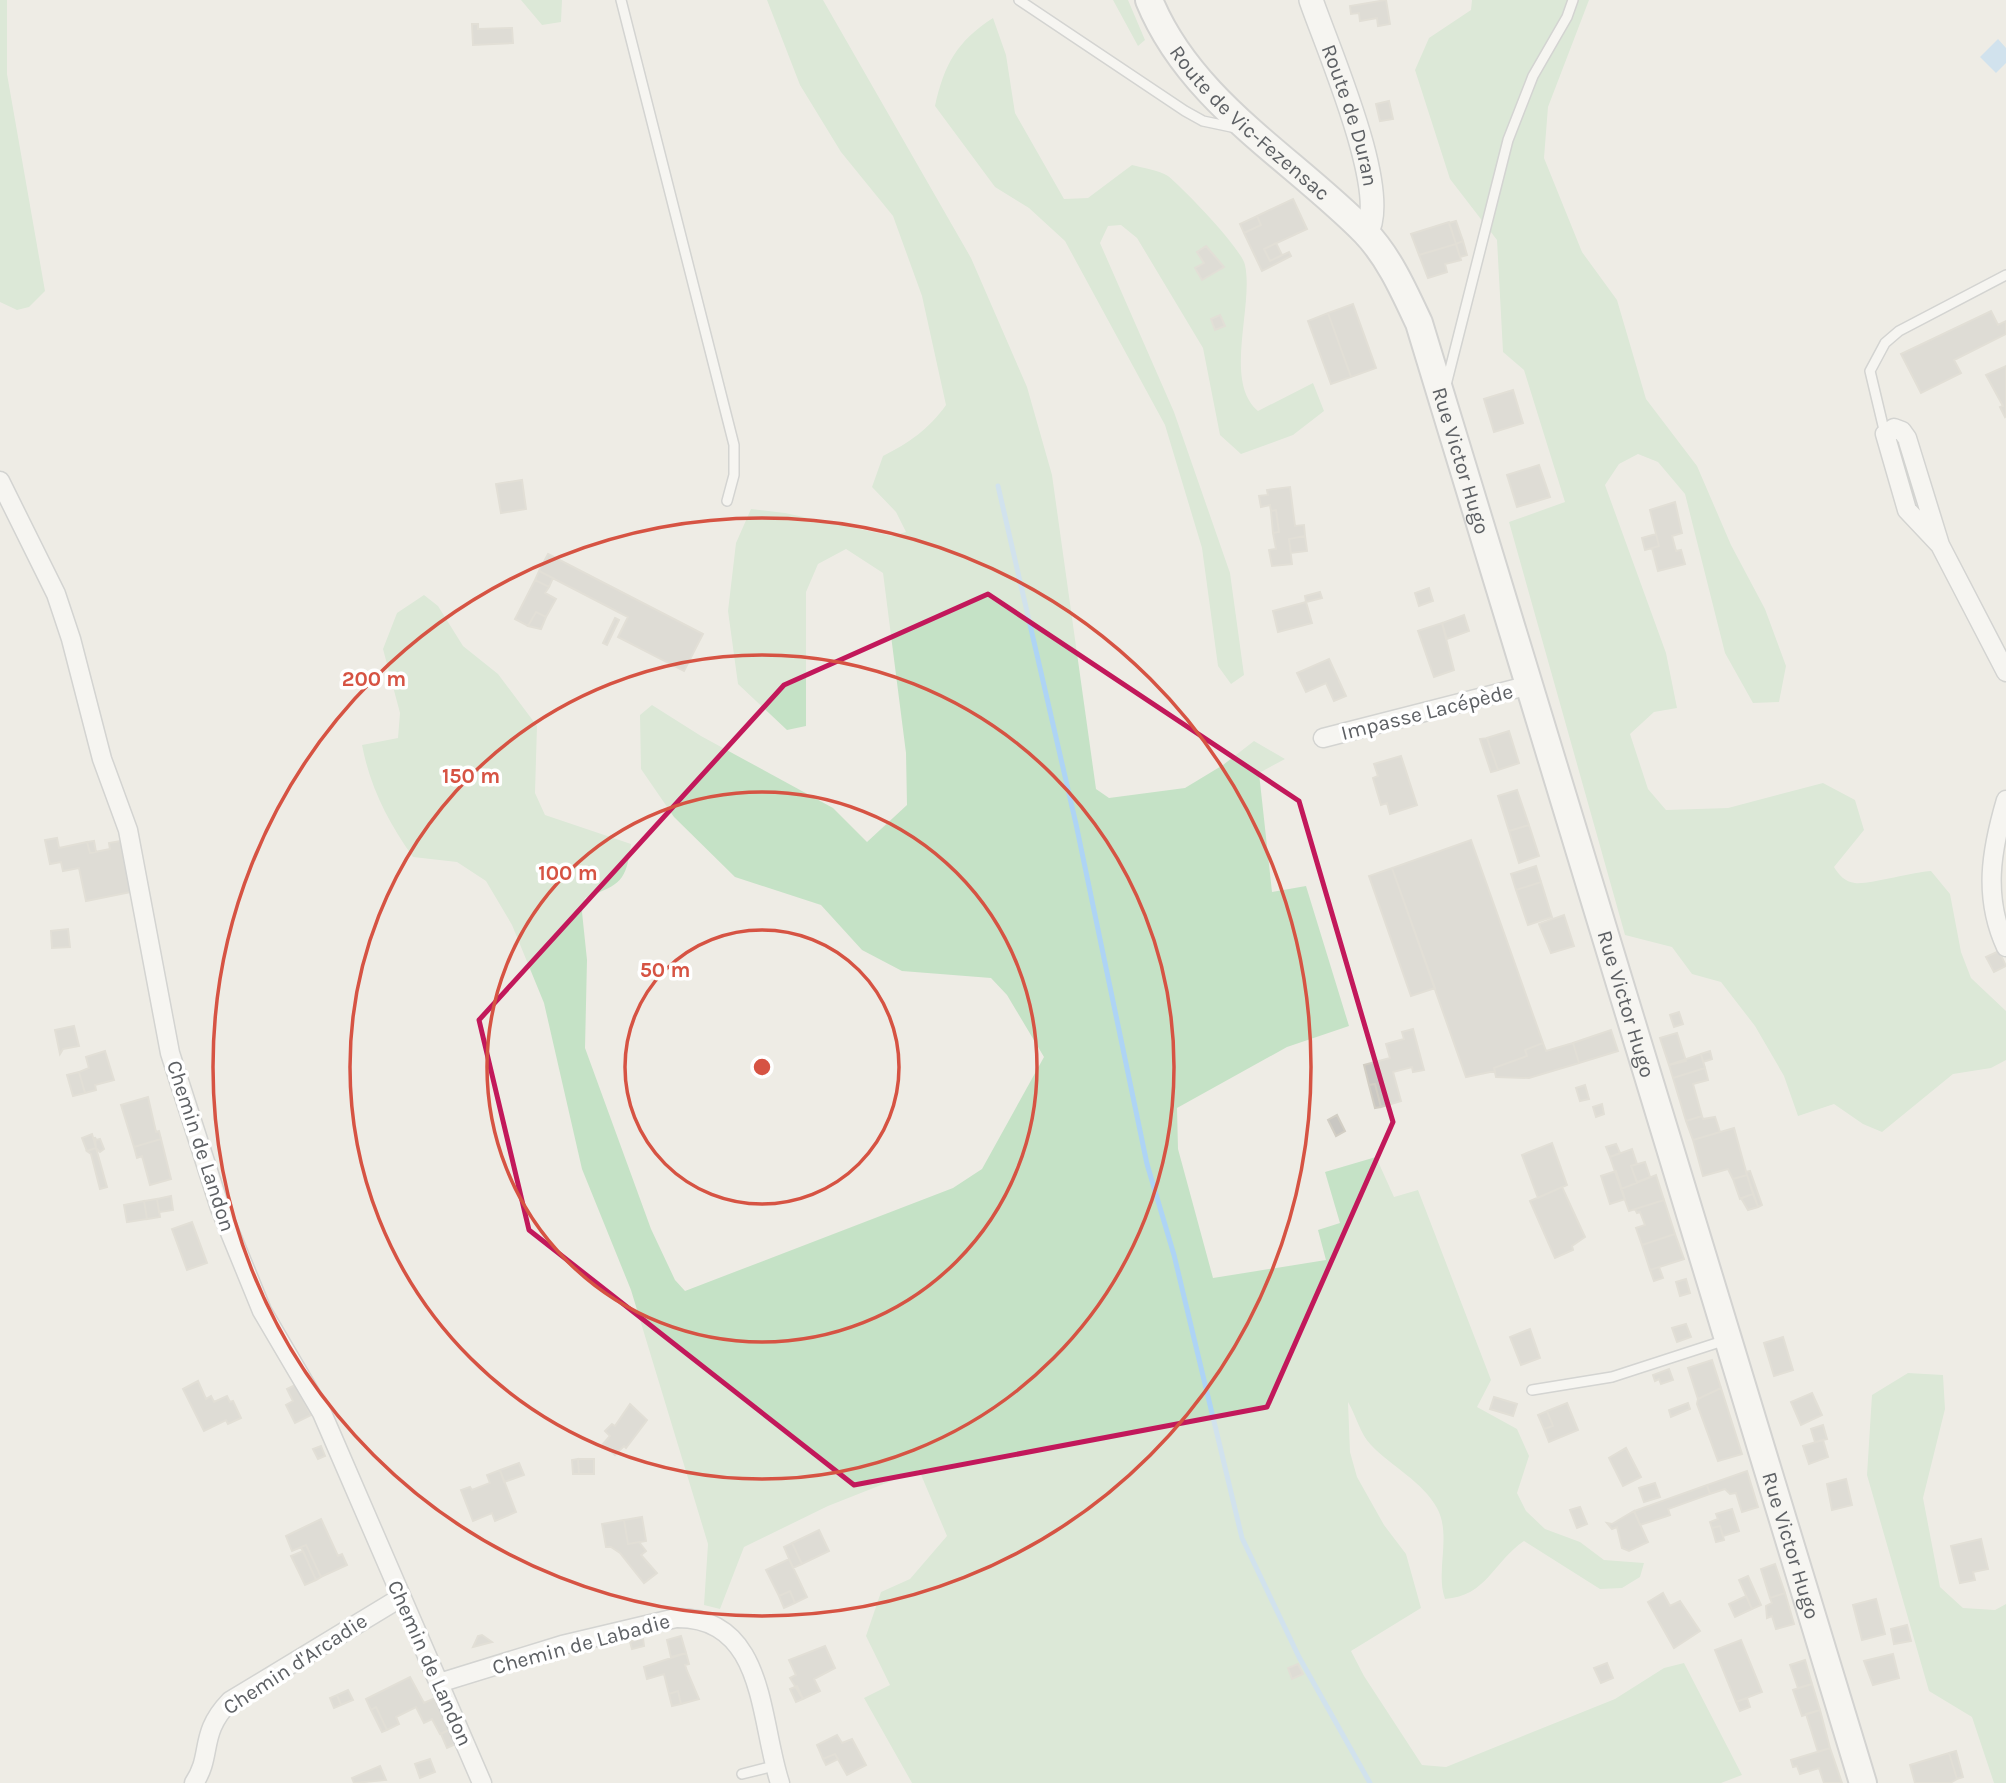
<svg xmlns="http://www.w3.org/2000/svg" width="2006" height="1783" font-family="Karla,sans-serif">
  <style>
    .green { fill: #c5e2c6 }
    .water { fill: #aed4f5 }
    .lines { fill: none; stroke-linecap: round; stroke-linejoin: round }
    .stream { stroke: #aed4f5; stroke-width: 5 }
    .building { fill: #c9c7c2; stroke: #d2cec4; stroke-width: 2 }
    .service-casing { stroke: #b2b5b9; stroke-width: 12 }
    .minor-casing { stroke: #b2b5b9; stroke-width: 21 }
    .tertiary-casing { stroke: #b2b5b9; stroke-width: 26 }
    .secondary-casing { stroke: #b2b4b8; stroke-width: 30 }
    .service { stroke: #fff; stroke-width: 9 }
    .minor { stroke: #fff; stroke-width: 18 }
    .tertiary { stroke: #fff; stroke-width: 23 }
    .secondary { stroke: #fff; stroke-width: 26 }
    .marked { fill: none; stroke: #c2185b; stroke-width: 5; stroke-linejoin: round }
    .ring { fill: none; stroke: #d65343; stroke-width: 3.5 }
    .labels { text-anchor: middle; stroke-width: 7; stroke-linejoin: round; paint-order: stroke }
    .street-label { font-size: 21px; fill: #5d6064; stroke: #fff }
    .centre { fill: #d65343; stroke: #fff; stroke-width: 3.5 }
    .ring-label { font-size: 21px; text-anchor: middle; font-weight: bold; fill: #d65343; stroke: #fff; stroke-width: 7; stroke-linejoin: round; paint-order: stroke }
  </style>
  <rect width="100%" height="100%" fill="#eeece5"/>
  <!-- green -->
  <path class="green" d="M0 0H7V74L45 291 29 307 17 310 0 302Z
    M521 0H562L561 22 542 25Z
    M767 0H823L971 258 1027 387 1052 475 1096 789 1109 798 1185 788 1223 765 1254 741 1285 759 1259 773 1272 892 1306 886 1349 1026 1287 1047 1177 1108 1178 1149 1213 1278 1326 1260 1318 1230 1340 1223 1325 1172 1376 1157 1394 1197 1418 1190 1491 1380 1477 1407 1517 1429 1529 1456 1517 1493 1526 1511 1545 1529 1580 1542 1604 1560 1644 1563 1640 1577 1622 1588 1600 1589 1524 1541C1493 1562 1487 1596 1445 1599 1435 1571 1452 1536 1437 1508 1423 1482 1391 1466 1371 1445 1360 1434 1356 1415 1348 1402L1350 1452 1357 1477 1384 1525 1406 1554 1421 1608 1351 1651 1364 1676 1422 1765 1446 1767 1615 1699 1664 1668 1684 1663 1742 1775 1721 1783H912L864 1698 890 1685 866 1636 881 1592 910 1579 947 1536 919 1470 828 1506 744 1547 720 1609 704 1605 708 1544 631 1290 582 1169 544 1003 512 925 486 881 457 862 413 857C388 822 370 787 362 745L398 738 400 713 383 649 397 613 424 595 438 606 463 646 498 674 537 726 535 793 545 815 631 844C626 882 621 884 585 898L582 912 587 960 585 1048 651 1229 675 1280 685 1291 953 1188 982 1169 1044 1057 1007 995 991 978 902 971 862 950 821 905 735 877 674 817 641 769 640 715 652 705 701 736 833 808 867 842 907 805 906 753 883 573 846 549 818 564 806 592V726L787 730 738 684 728 611 736 543 751 509 785 513 892 536 906 532 896 512 872 487 883 456C909 443 929 429 946 405L922 296 893 216 841 152 800 85Z
    M1113 0H1128L1145 40 1138 46Z
    M1472 0H1589L1548 107 1544 158 1582 252 1617 300 1646 399 1697 466 1731 545 1765 609 1786 666 1779 702 1753 703 1725 653 1685 494 1658 462 1638 454 1619 464 1605 485 1666 653 1677 708 1654 712 1630 734 1648 789 1666 810 1728 808 1823 783 1855 800 1864 830 1834 867C1839 875 1845 882 1855 883 1867 885 1913 872 1931 871L1950 894 1961 952 1971 978 2006 1011V1060L1991 1068 1953 1074 1882 1132 1863 1124 1834 1104 1798 1116 1784 1076 1755 1026 1721 982 1692 974 1672 947 1625 935 1509 522 1565 502 1524 370 1503 352 1497 240 1450 179 1415 70 1429 38 1471 10Z
    M993 18 1006 55 1015 113 1064 199 1088 198 1132 165C1143 168 1159 170 1168 176 1183 188 1242 249 1245 265 1254 306 1223 382 1258 411L1313 383 1324 411 1293 435 1241 454 1220 435 1203 348 1137 238 1121 225 1108 226 1100 243 1174 412 1230 573 1244 675 1231 684 1218 666 1202 548 1165 425 1065 241 1029 208 995 187 935 106C944 65 957 41 993 18Z
    M1908 1373 1943 1375 1945 1409 1923 1498 1940 1587 1963 1608 1995 1610 2006 1604V1783H1994L1972 1717 1929 1691 1867 1475 1872 1395Z"/>
  <!-- water -->
  <path class="water" d="M1998 39 2006 48V63L1996 73 1980 57Z"/>
  <g class="lines">
    <!-- stream -->
    <path class="stream" d="M998 486 1076 824 1147 1164 1174 1255 1242 1538 1299 1657 1370 1783"/>
  </g>
  <!-- building -->
  <path class="building" d="M1386 0 1390 24 1378 26 1377 18 1360 21 1359 13 1351 14 1350 6Z
    M472 24H478V29L512 28 513 43 473 45Z
    M1389 101 1393 119 1380 121 1376 104Z
    M1293 199 1307 229 1264 249 1270 261 1289 252 1291 256 1262 271 1244 233 1261 225 1257 216Z
    M1257 216 1261 225 1244 233 1240 224Z
    M1456 221 1463 241 1456 244 1449 223Z
    M1449 222 1456 244 1419 255 1411 234Z
    M1463 241 1467 255 1460 257 1456 244Z
    M1276 243 1282 255 1270 261 1264 249Z
    M1456 244 1461 260 1445 264 1447 272 1428 278 1419 255Z
    M1206 246 1224 267 1202 280 1195 268 1204 263 1197 252Z
    M1353 304 1376 368 1351 377 1328 313Z
    M1991 311 1998 325 2006 321V334L1954 360 1961 373 1921 393 1901 354Z
    M1328 313 1351 377 1331 384 1308 321Z
    M1220 315 1225 326 1215 330 1211 319Z
    M2006 366V416L2005 417 2000 407 2003 406 1986 375Z
    M1513 390 1523 423 1494 432 1484 399Z
    M1539 465 1550 497 1517 507 1507 475Z
    M522 480 526 509 501 513 496 484Z
    M1290 487 1295 526 1304 525 1305 536 1289 539 1292 564 1272 566 1269 550 1276 549 1273 533 1279 532 1276 510 1271 511 1270 505 1261 507 1259 496 1268 495 1267 490Z
    M1675 502 1682 533 1672 536 1676 551 1681 550 1685 564 1658 571 1652 548 1659 546 1650 510Z
    M1276 510 1279 532 1273 533 1271 511Z
    M1656 534 1659 546 1645 550 1642 538Z
    M1305 536 1307 551 1291 553 1289 539Z
    M548 554 703 634 684 671 618 637 628 617 539 571Z
    M539 571 553 578 549 587 535 580Z
    M535 580 549 587 545 593 556 599 546 617 536 612 528 626 515 619Z
    M1429 588 1433 601 1419 606 1415 593Z
    M1320 592 1322 598 1306 602 1305 596Z
    M1306 602 1312 623 1278 632 1273 611Z
    M536 612 546 617 541 629 528 626Z
    M1464 615 1469 631 1447 639 1442 623Z
    M615 618 619 620 607 645 603 643Z
    M1442 623 1454 670 1434 677 1418 631Z
    M1329 659 1346 696 1334 701 1326 683 1306 692 1297 673Z
    M1509 731 1519 763 1498 770 1487 738Z
    M1487 738 1498 770 1491 772 1480 739Z
    M1401 756 1417 805 1390 814 1387 803 1381 805 1373 778 1378 776 1374 764Z
    M1517 790 1529 825 1509 831 1498 796Z
    M1529 825 1539 856 1519 863 1509 831Z
    M57 838 59 848 87 842 90 853 110 849 109 843 121 841 131 892 86 901 79 868 63 871 61 862 50 864 45 840Z
    M1471 840 1543 1043 1525 1050 1527 1056 1494 1068 1495 1071 1466 1077 1392 868Z
    M94 841 96 852 90 853 87 842Z
    M1536 866 1541 882 1516 890 1511 874Z
    M1392 868 1435 988 1411 996 1369 876Z
    M1541 882 1552 917 1528 925 1516 890Z
    M1564 915 1574 946 1551 953 1539 924Z
    M68 929 70 947 52 948 51 931Z
    M1999 951 2006 966 1994 972 1986 957Z
    M1679 1012 1683 1024 1674 1027 1670 1015Z
    M74 1026 79 1046 63 1049 60 1054 55 1030Z
    M1413 1029 1424 1070 1413 1072 1412 1067 1393 1072 1401 1101 1381 1107 1375 1084 1369 1085 1364 1065 1390 1058 1386 1044 1404 1039 1402 1032Z
    M1611 1030 1618 1051 1579 1063 1573 1043Z
    M1677 1033 1686 1061 1669 1065 1660 1038Z
    M1543 1043 1546 1051 1573 1043 1579 1063 1529 1078 1496 1077 1494 1068 1527 1056 1525 1050Z
    M105 1051 114 1080 95 1085 96 1090 85 1093 79 1072 89 1068 86 1057Z
    M1710 1051 1712 1059 1703 1062 1701 1054Z
    M1701 1054 1705 1068 1673 1078 1669 1065Z
    M1705 1068 1708 1080 1693 1084 1702 1116 1686 1121 1673 1078Z
    M79 1072 85 1093 73 1096 67 1075Z
    M1375 1084 1381 1107 1375 1108 1369 1085Z
    M1585 1085 1589 1099 1580 1101 1576 1088Z
    M148 1097 156 1132 159 1131 161 1139 134 1147 121 1105Z
    M1602 1104 1604 1114 1596 1117 1593 1107Z
    M1337 1115 1345 1131 1336 1136 1328 1120Z
    M1702 1116 1703 1119 1715 1117 1720 1132 1693 1140 1686 1121Z
    M1734 1128 1747 1175 1733 1179 1728 1169 1703 1176 1693 1140Z
    M92 1134 96 1148 87 1151 82 1138Z
    M95 1137 96 1140 100 1139 104 1149 100 1152 96 1148Z
    M161 1139 171 1179 150 1185 142 1156 137 1158 134 1147Z
    M1552 1143 1567 1185 1538 1198 1522 1155Z
    M1616 1144 1620 1153 1610 1157 1606 1147Z
    M96 1148 107 1187 100 1189 91 1154 87 1151Z
    M1632 1149 1637 1164 1631 1166 1637 1183 1621 1189 1610 1157Z
    M1645 1162 1650 1177 1637 1182 1631 1166Z
    M1616 1171 1625 1199 1610 1204 1601 1176Z
    M1750 1171 1762 1205 1758 1207 1746 1172Z
    M1656 1175 1664 1200 1629 1211 1621 1189Z
    M1747 1175 1753 1194 1740 1199 1733 1179Z
    M1562 1187 1585 1237 1572 1246 1573 1250 1555 1258 1530 1201Z
    M1753 1194 1758 1207 1748 1210 1741 1198Z
    M171 1196 173 1210 159 1212 157 1199Z
    M157 1199 160 1217 147 1219 144 1201Z
    M1664 1200 1675 1234 1642 1245 1636 1228 1645 1225 1640 1212 1637 1213 1635 1209Z
    M144 1201 147 1219 127 1222 124 1205Z
    M192 1222 207 1263 187 1270 172 1229Z
    M1675 1234 1684 1259 1650 1270 1642 1245Z
    M1659 1267 1663 1278 1654 1281 1650 1270Z
    M1686 1279 1690 1293 1680 1296 1676 1282Z
    M1686 1324 1691 1337 1677 1342 1672 1328Z
    M1530 1329 1540 1358 1521 1365 1510 1337Z
    M1783 1337 1793 1370 1774 1376 1764 1343Z
    M1712 1360 1721 1388 1698 1399 1688 1368Z
    M1669 1369 1673 1380 1661 1384 1659 1379 1655 1381 1653 1375Z
    M198 1381 206 1399 211 1396 214 1402 227 1396 230 1402 233 1401 241 1418 228 1424 226 1420 204 1431 183 1389Z
    M295 1385 311 1415 295 1423 286 1405 293 1401 287 1389Z
    M1721 1388 1742 1454 1718 1461 1697 1404 1698 1399Z
    M1812 1393 1822 1415 1801 1425 1791 1402Z
    M1494 1397 1517 1404 1513 1416 1490 1409Z
    M1567 1403 1578 1430 1549 1442 1544 1429 1553 1426 1547 1411Z
    M1688 1403 1690 1409 1671 1417 1669 1410Z
    M630 1404 647 1420 626 1448 624 1446 615 1455 603 1444 610 1436 605 1431 612 1424 615 1426Z
    M1547 1411 1553 1426 1544 1429 1538 1415Z
    M1823 1425 1827 1439 1815 1442 1811 1429Z
    M1823 1440 1828 1457 1809 1464 1803 1446Z
    M321 1446 325 1456 318 1459 313 1449Z
    M1626 1448 1641 1477 1623 1486 1609 1458Z
    M578 1459H594V1474H579Z
    M578 1459 579 1474H573L572 1460Z
    M519 1463 524 1475 504 1482 500 1470Z
    M500 1470 516 1512 495 1521 492 1513 473 1521 461 1490 470 1487 472 1490 490 1483 487 1475Z
    M1747 1471 1758 1507 1742 1512 1736 1493 1730 1494 1725 1489 1710 1494 1707 1485Z
    M1846 1479 1852 1505 1832 1510 1827 1484Z
    M1655 1483 1660 1497 1644 1502 1639 1488Z
    M1707 1485 1710 1494 1668 1509 1670 1515 1640 1525 1634 1511Z
    M1580 1507 1587 1524 1577 1528 1570 1510Z
    M1732 1509 1739 1531 1723 1536 1720 1526 1712 1528 1710 1522 1718 1519 1716 1514Z
    M1634 1511 1648 1542 1629 1551 1622 1548 1617 1527 1612 1529 1607 1523 1612 1524Z
    M642 1517 646 1541 628 1544 624 1520Z
    M321 1519 338 1556 342 1554 347 1565 321 1577 306 1545 292 1551 286 1536Z
    M624 1520 628 1544 639 1542 646 1551 641 1555 657 1573 644 1583 620 1553 611 1547H606L602 1524Z
    M1720 1526 1724 1540 1716 1542 1712 1528Z
    M819 1530 829 1551 802 1564 792 1543Z
    M1981 1539 1988 1569 1973 1572 1975 1580 1960 1583 1951 1546Z
    M792 1543 802 1564 793 1568 784 1547Z
    M306 1545 321 1577 316 1580 301 1547Z
    M303 1551 316 1580 305 1585 291 1556Z
    M789 1559 807 1597 795 1603 790 1591 779 1596 766 1570Z
    M1775 1564 1785 1593 1770 1598 1761 1569Z
    M1748 1576 1761 1605 1752 1609 1739 1580Z
    M790 1591 795 1603 784 1608 779 1596Z
    M1663 1593 1670 1606 1680 1601 1700 1631 1674 1648 1648 1602Z
    M1785 1593 1794 1624 1776 1629 1772 1616 1767 1618 1766 1606 1772 1603 1770 1598Z
    M1746 1596 1752 1609 1735 1617 1729 1604Z
    M1876 1599 1885 1634 1862 1640 1853 1605Z
    M1907 1625 1911 1641 1894 1644 1891 1629Z
    M482 1635 492 1642 473 1647 478 1636Z
    M681 1636 686 1653 671 1657 667 1640Z
    M643 1638 644 1646 632 1649 630 1642Z
    M1741 1640 1762 1692 1736 1702 1715 1650Z
    M825 1646 835 1668 814 1679 820 1691 803 1699 790 1678 796 1675 789 1660Z
    M686 1653 689 1664 685 1665 687 1671 699 1699 681 1704 678 1691 669 1694 664 1674 647 1679 644 1667Z
    M1893 1654 1899 1678 1873 1685 1864 1661Z
    M1805 1660 1812 1684 1798 1688 1790 1665Z
    M1607 1663 1613 1678 1601 1683 1594 1668Z
    M1298 1664 1303 1674 1292 1679 1288 1668Z
    M410 1677 424 1703 435 1698 451 1729 440 1734 432 1719 424 1723 416 1707 396 1717 399 1724 387 1730 376 1707 371 1710 366 1699Z
    M1812 1684 1820 1710 1802 1716 1793 1690Z
    M797 1686 803 1699 796 1702 790 1689Z
    M348 1690 353 1700 341 1705 337 1695Z
    M678 1691 681 1704 672 1706 669 1694Z
    M337 1695 341 1705 334 1708 330 1698Z
    M1747 1698 1750 1707 1740 1711 1736 1702Z
    M376 1707 387 1730 382 1732 371 1710Z
    M1820 1710 1830 1748 1818 1752 1806 1714Z
    M451 1729 458 1743 447 1748 441 1734Z
    M837 1735 842 1743 852 1739 866 1765 847 1775 835 1754 823 1759 817 1745Z
    M1830 1748 1842 1783H1824L1819 1768 1800 1774 1797 1766 1793 1767 1791 1760Z
    M1956 1751 1963 1777 1957 1779 1949 1753Z
    M1949 1753 1957 1779 1950 1783H1915L1910 1765Z
    M835 1754 838 1759 826 1765 823 1759Z
    M430 1759 435 1772 420 1778 415 1764Z
    M380 1766 386 1780 354 1783 352 1778Z"/>
  <g class="lines">
    <defs>
      <path id="service" d="M621 0 734 445V475L727 501
        M1019 0 1185 111 1203 121 1236 128
        M1446 385 1508 140 1533 76 1567 17 1573 0
        M1885 434 1870 371 1885 343 1899 331 2006 275
        M1532 1390 1612 1377 1726 1340
        M742 1774 774 1766"/>
      <path id="minor" d="M0 481 56 594 71 639 102 759 128 830 170 1053 220 1208 262 1311 322 1413 482 1783
        M1940 545 1907 510 1885 434 1894 428 1902 431 1907 438 1940 545 2006 672
        M1323 738 1530 685
        M2006 800C1991 851 1983 897 2006 947
        M439 1683 562 1645 676 1618C766 1617 759 1720 780 1783
        M194 1783C213 1755 198 1734 230 1701L400 1598"/>
      <g id="tertiary">
        <path id="s1" d="M1311 0C1327 47 1392 194 1366 233"/>
      </g>
      <g id="secondary">
        <path id="s2" d="M1149 0C1190 101 1291 157 1365 232 1389 257 1404 291 1419 323L1863 1783"/>
      </g>
    </defs>
    <!-- service casing -->
    <use href="#service" class="service-casing"/>
    <!-- minor casing -->
    <use href="#minor" class="minor-casing"/>
    <!-- tertiary casing -->
    <use href="#tertiary" class="tertiary-casing"/>
    <!-- secondary casing -->
    <use href="#secondary" class="secondary-casing"/>
    <!-- service -->
    <use href="#service" class="service"/>
    <!-- minor -->
    <use href="#minor" class="minor"/>
    <!-- tertiary -->
    <use href="#tertiary" class="tertiary"/>
    <!-- secondary -->
    <use href="#secondary" class="secondary"/>
  </g>
  <!-- marked area -->
  <path d="M0 0H2006V1783H0ZM988 594 1299 801 1393 1122 1267 1407 854 1485 529 1230 479 1020 784 685Z" fill="#eeece5" fill-opacity=".55" fill-rule="evenodd"/>
  <path class="marked" d="M988 594 1299 801 1393 1122 1267 1407 854 1485 529 1230 479 1020 784 685Z"/>
  <!-- distance rings -->
  <g class="ring">
    <circle cx="762" cy="1067" r="137"/>
    <circle cx="762" cy="1067" r="275"/>
    <circle cx="762" cy="1067" r="412"/>
    <circle cx="762" cy="1067" r="549"/>
  </g>
  <g class="labels">
    <!-- street labels -->
    <g class="street-label">
      <text dy="7" stroke="none"><textPath href="#s1" startOffset="122">Route de Duran</textPath></text>
      <text dy="7" stroke="none"><textPath href="#s2" startOffset="161">Route de Vic-Fezensac</textPath></text>
      <text dy="7" stroke="none"><textPath href="#s2" startOffset="570">Rue Victor Hugo</textPath></text>
      <text transform="translate(1427 712) rotate(-14)" y="7">Impasse Lacépède</text>
      <text dy="7" stroke="none"><textPath href="#s2" startOffset="1138">Rue Victor Hugo</textPath></text>
      <text transform="translate(201 1146) rotate(72)" y="7">Chemin de Landon</text>
      <text dy="7" stroke="none"><textPath href="#s2" startOffset="1704">Rue Victor Hugo</textPath></text>
      <text transform="translate(581 1644) rotate(-15)" y="7">Chemin de Labadie</text>
      <text transform="translate(430 1663) rotate(66)" y="7">Chemin de Landon</text>
      <text transform="translate(295 1664) rotate(-33)" y="7">Chemin d'Arcadie</text>
    </g>
  </g>
  <circle cx="762" cy="1067" r="10" class="centre"/>
  <g class="ring-label">
    <text x="374" y="686">200 m</text>
    <text x="471" y="783">150 m</text>
    <text x="568" y="880">100 m</text>
    <text x="665" y="977">50 m</text>
  </g>
</svg>
